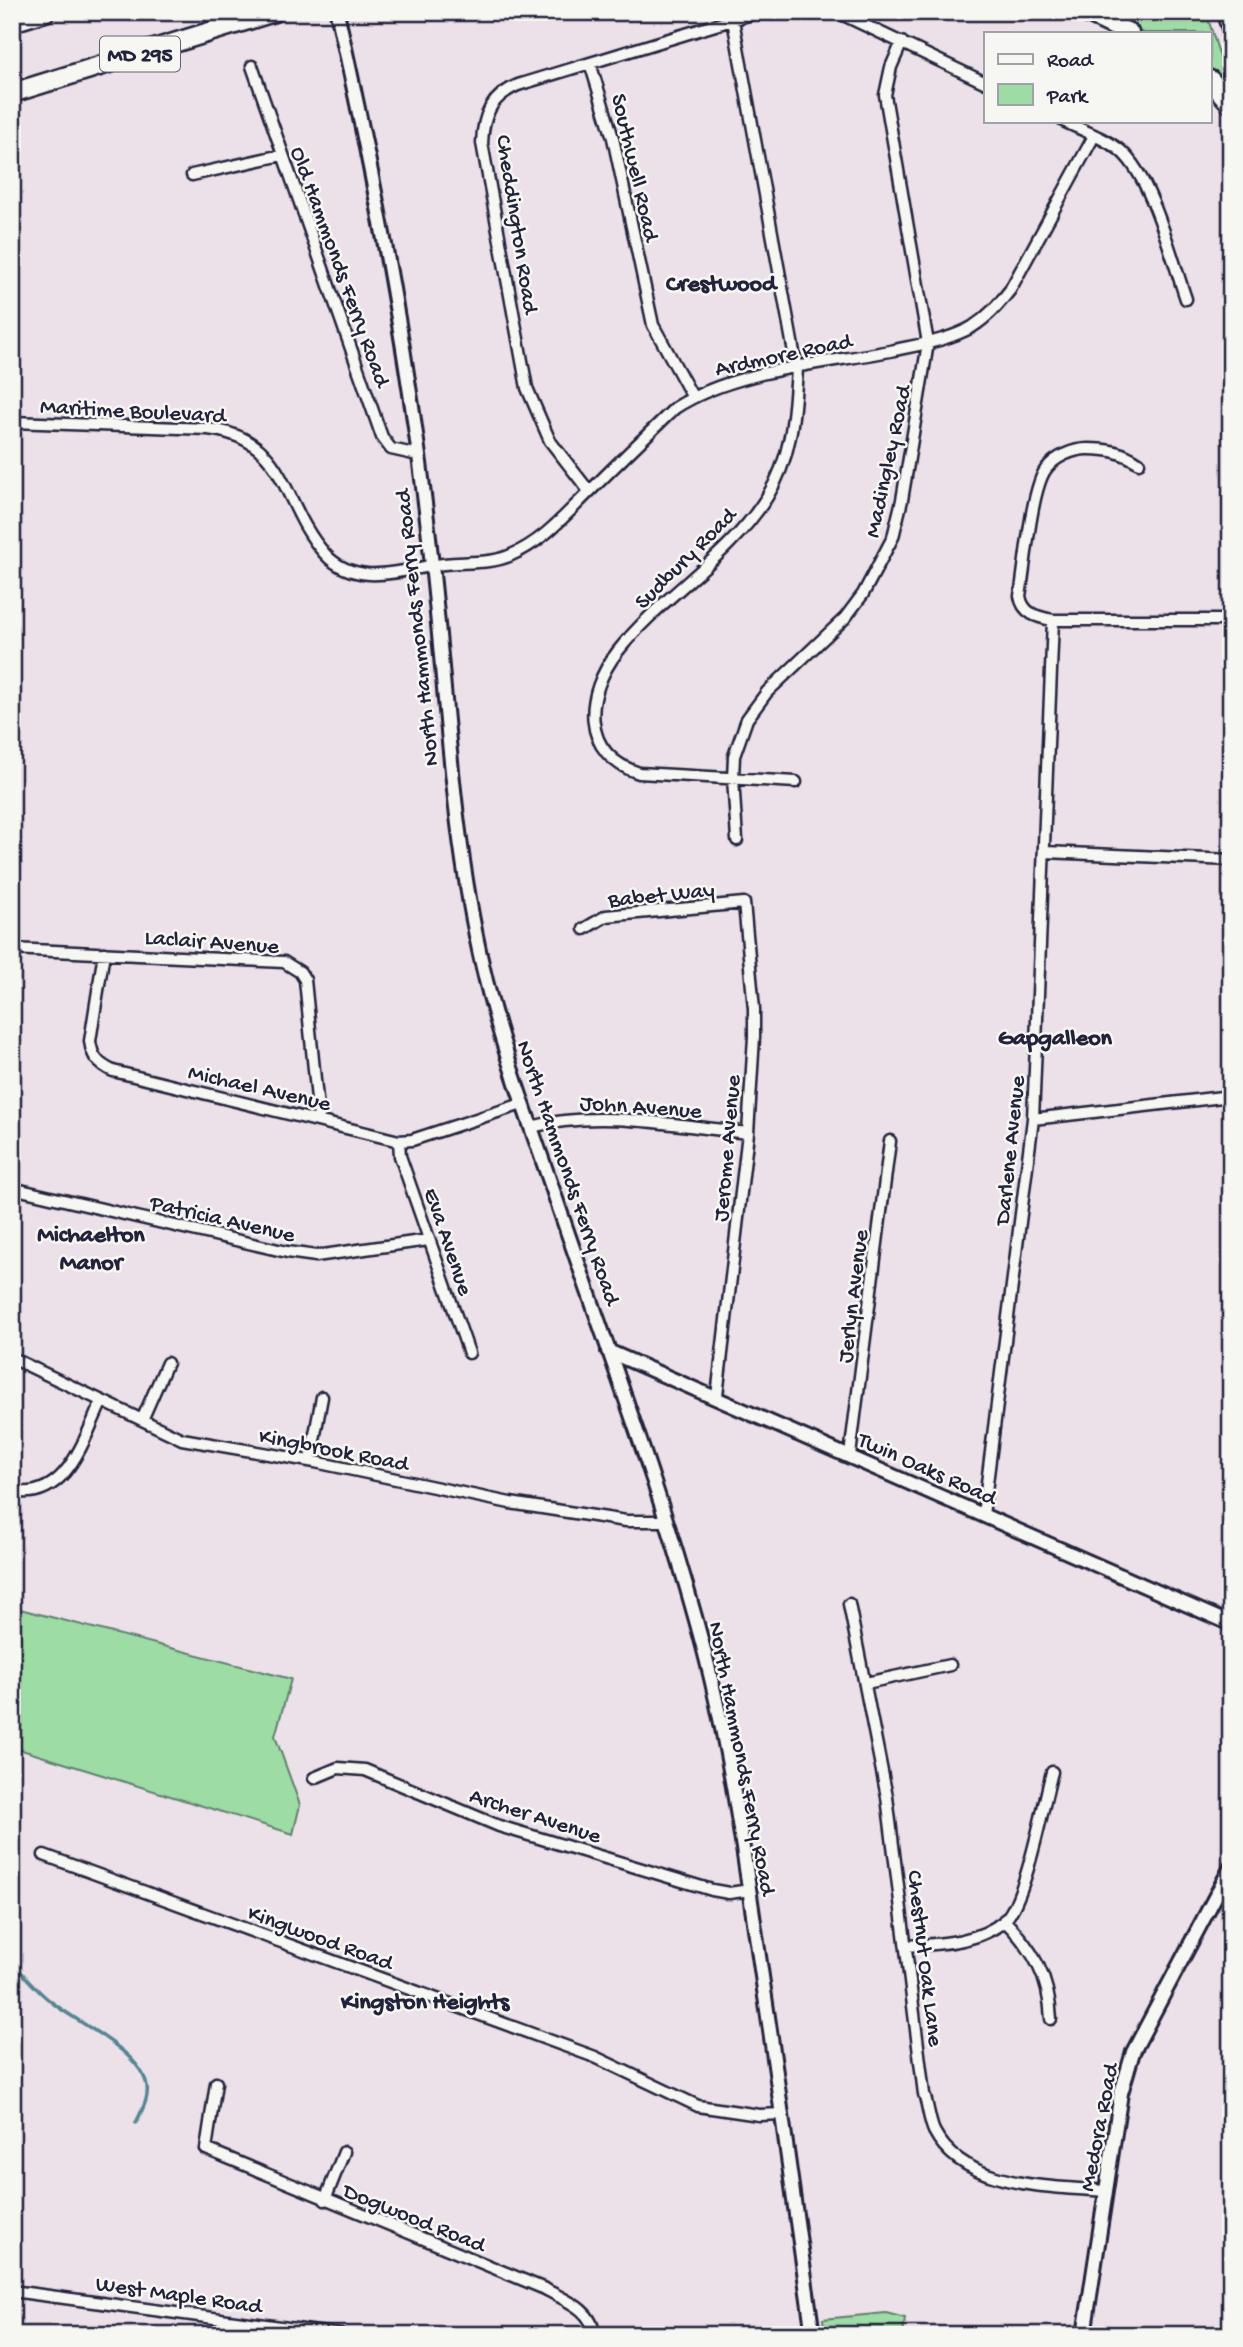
<svg xmlns="http://www.w3.org/2000/svg" width="1243" height="2347" font-family="'Gochi Hand',sans-serif">
  <style>
    .green { fill: #9ddca5; stroke: #607f70; stroke-width: 2 }
    .lines { fill: none; stroke-linecap: round; stroke-linejoin: round }
    .stream { stroke: #548593; stroke-width: 3.5 }
    .minor-casing { stroke: #22223b; stroke-width: 15 }
    .tertiary-casing { stroke: #22223b; stroke-width: 18 }
    .motorway-casing { stroke: #22223b; stroke-width: 23 }
    .minor { stroke: #f6f6f2; stroke-width: 10 }
    .tertiary { stroke: #f6f6f2; stroke-width: 12 }
    .motorway { stroke: #f6f6f2; stroke-width: 18 }
    .labels { text-anchor: middle; stroke-width: 5; stroke-linejoin: round; paint-order: stroke }
    .shield { fill: #f6f6f2; stroke: #626272; stroke-width: 2 }
    .shield-label { font-size: 21px; font-weight: bold; fill: #22223b }
    .street-label { font-size: 23px; fill: #22223b; stroke: #f6f6f2 }
    .neighbourhood-label { font-size: 24px; font-weight: bold; fill: #22223b; stroke: #f6f6f2 }
  </style>
  <rect width="100%" height="100%" fill="#ece0e9"/>
  <filter id="ink" filterUnits="userSpaceOnUse"><feTurbulence type="fractalNoise" baseFrequency=".0143" numOctaves="2"/><feDisplacementMap in="SourceGraphic" scale="14" xChannelSelector="R" yChannelSelector="G"/><feConvolveMatrix kernelMatrix="1 2 1 2 8 2 1 2 1" color-interpolation-filters="sRGB"/></filter>
  <g filter="url(#ink)">
    <!-- green -->
    <path class="green" d="M1099 12H1206L1231 93 1210 73V33H1143Z
      M12 1607 291 1679 275 1736 300 1805 293 1834 12 1747Z
      M886 2313 905 2318 903 2335H825L823 2319Z"/>
    <g class="lines">
      <!-- stream -->
      <path class="stream" d="M12 1961C25 1977 38 1992 54 2004 80 2024 141 2052 147 2086 149 2100 141 2111 136 2123"/>
      <defs>
        <path id="minor" d="M837 12 986 83
          M733 20 797 369C794 415 792 457 767 497 728 559 662 595 618 651 584 694 580 754 639 773L796 782
          M590 63 613 138 653 325 692 396
          M252 66 382 437 391 449 418 455
          M1063 121C1082 130 1105 138 1121 151 1152 178 1172 259 1186 299
          M192 175 282 155
          M12 422 208 429C289 438 280 504 325 554 353 585 394 573 430 566 455 560 484 566 509 556 543 542 565 515 591 490 619 462 647 435 675 408 733 370 822 364 890 351 917 345 947 341 972 327 988 317 999 304 1010 290L1094 136
          M1139 463C1123 452 1108 449 1088 449 1073 449 1055 457 1046 469 1031 489 1025 568 1020 596 1023 614 1037 617 1053 620H1231
          M589 491 550 441 527 388 482 143C483 114 492 96 518 85L758 12
          M737 840 733 778 734 756 747 719 767 692 845 618 863 594 893 537 902 500 928 343 885 95 891 67 902 42
          M1045 852 1231 860
          M584 929 606 916 744 903 754 1009V1037L748 1133 717 1396
          M12 949 284 962 300 972 305 980 319 1119
          M104 953 90 1041C92 1057 98 1064 113 1071L399 1141 412 1140 522 1104
          M1033 1119 1231 1096
          M531 1127C601 1109 677 1126 748 1133
          M399 1141 400 1156 469 1353
          M12 1188 287 1252 316 1256 428 1240
          M12 1358 182 1439 315 1462 510 1503 626 1521H665
          M142 1420 167 1363
          M850 1455 890 1141
          M310 1461 322 1397
          M12 1491C66 1502 83 1441 101 1403
          M983 1515 1033 1119 1053 620
          M849 1604 887 1797 924 2094C928 2105 929 2120 934 2131 964 2189 1051 2186 1106 2191
          M866 1683 950 1665
          M314 1778 338 1768 365 1770 499 1826 712 1890 729 1893 750 1890
          M44 1855 595 2057 698 2106 759 2115 782 2114
          M1004 1920C1034 1950 1049 1977 1051 2019
          M906 1946C938 1944 979 1943 1004 1921 1026 1901 1043 1804 1052 1772
          M216 2083 206 2149 545 2289C564 2300 593 2309 594 2335
          M325 2200 344 2152
          M12 2291 341 2335"/>
        <path id="tertiary" d="M337 12C378 195 413 379 432 565 447 700 452 835 483 968 501 1046 529 1121 555 1196 606 1346 664 1497 704 1650 730 1750 744 1854 759 1956 778 2082 795 2208 813 2335
          M608 1351 1231 1624
          M1084 2335 1121 2093 1133 2052 1231 1867"/>
        <path id="motorway" d="M1085 12 1129 33
          M1226 12 1231 27
          M12 22 45 12
          M1210 80 1231 104
          M12 93 274 12"/>
      </defs>
      <!-- minor casing -->
      <use href="#minor" class="minor-casing"/>
      <!-- tertiary casing -->
      <use href="#tertiary" class="tertiary-casing"/>
      <!-- motorway casing -->
      <use href="#motorway" class="motorway-casing"/>
      <!-- minor -->
      <use href="#minor" class="minor"/>
      <!-- tertiary -->
      <use href="#tertiary" class="tertiary"/>
      <!-- motorway -->
      <use href="#motorway" class="motorway"/>
    </g>
  </g>
  <g class="labels">
    <!-- shield labels -->
    <rect class="shield" x="100" y="36.5" width="80" height="35" rx="5"/>
    <g class="shield-label">
      <text x="140" y="61">MD 295</text>
    </g>
    <!-- street labels -->
    <g class="street-label">
      <text transform="translate(637 167) rotate(77)" y="8">Southwell Road</text>
      <text transform="translate(519 224) rotate(81)" y="8">Cheddington Road</text>
      <text transform="translate(342 266) rotate(70)" y="8">Old Hammonds Ferry Road</text>
      <text transform="translate(783 353) rotate(-12)" y="8">Ardmore Road</text>
      <text transform="translate(133 409) rotate(3)" y="8">Maritime Boulevard</text>
      <text transform="translate(886 461) rotate(-78)" y="8">Madingley Road</text>
      <text transform="translate(684 557) rotate(-45)" y="8">Sudbury Road</text>
      <text transform="translate(415 628) rotate(-96)" y="8">North Hammonds Ferry Road</text>
      <text transform="translate(661 893) rotate(-6)" y="8">Babet Way</text>
      <text transform="translate(212 940) rotate(4)" y="8">Laclair Avenue</text>
      <text transform="translate(260 1086) rotate(13)" y="8">Michael Avenue</text>
      <text transform="translate(641 1105) rotate(4)" y="8">John Avenue</text>
      <text transform="translate(725 1148) rotate(-85)" y="8">Jerome Avenue</text>
      <text transform="translate(1008 1150) rotate(-84)" y="8">Darlene Avenue</text>
      <text transform="translate(570 1172) rotate(71)" y="8">North Hammonds Ferry Road</text>
      <text transform="translate(223 1217) rotate(13)" y="8">Patricia Avenue</text>
      <text transform="translate(450 1241) rotate(71)" y="8">Eva Avenue</text>
      <text transform="translate(851 1296) rotate(-83)" y="8">Jerlyn Avenue</text>
      <text transform="translate(334 1448) rotate(11)" y="8">Kingbrook Road</text>
      <text transform="translate(928 1467) rotate(24)" y="8">Twin Oaks Road</text>
      <text transform="translate(744 1758) rotate(79)" y="8">North Hammonds Ferry Road</text>
      <text transform="translate(536 1814) rotate(18)" y="8">Archer Avenue</text>
      <text transform="translate(321 1936) rotate(20)" y="8">Kingwood Road</text>
      <text transform="translate(927 1958) rotate(83)" y="8">Chestnut Oak Lane</text>
      <text transform="translate(1097 2127) rotate(-79)" y="8">Medora Road</text>
      <text transform="translate(415 2216) rotate(22)" y="8">Dogwood Road</text>
      <text transform="translate(179 2293) rotate(8)" y="8">West Maple Road</text>
    </g>
    <!-- neighbourhood labels -->
    <g class="neighbourhood-label">
      <text x="721" y="290">Crestwood</text>
      <text x="1055" y="1044">Gapgalleon</text>
      <text x="91" y="1241">Michaelton<tspan x="91" dy="28">Manor</tspan></text>
      <text x="425" y="2008">Kingston Heights</text>
    </g>
  </g>
  <!-- margin -->
  <rect width="1243" height="2347" fill="none" stroke="#f6f6f2" stroke-width="42"/>
  <rect x="21" y="21" width="1201" height="2305" fill="none" stroke="#22223b" stroke-width="2.5" filter="url(#ink)"/>
  <!-- legend -->
  <rect x="984" y="32" width="228" height="91" fill="#f6f6f2" stroke="#a1a1a9" stroke-width="2"/>
  <rect x="998" y="54" width="35" height="10" fill="#f6f6f2" stroke="#a1a1a9" stroke-width="2"/>
  <text x="1047" y="66" font-size="21" fill="#22223b">Road</text>
  <rect x="998" y="84" width="35" height="21" fill="#9ddca5" stroke="#a1a1a9" stroke-width="2"/>
  <text x="1047" y="102" font-size="21" fill="#22223b">Park</text>
</svg>
